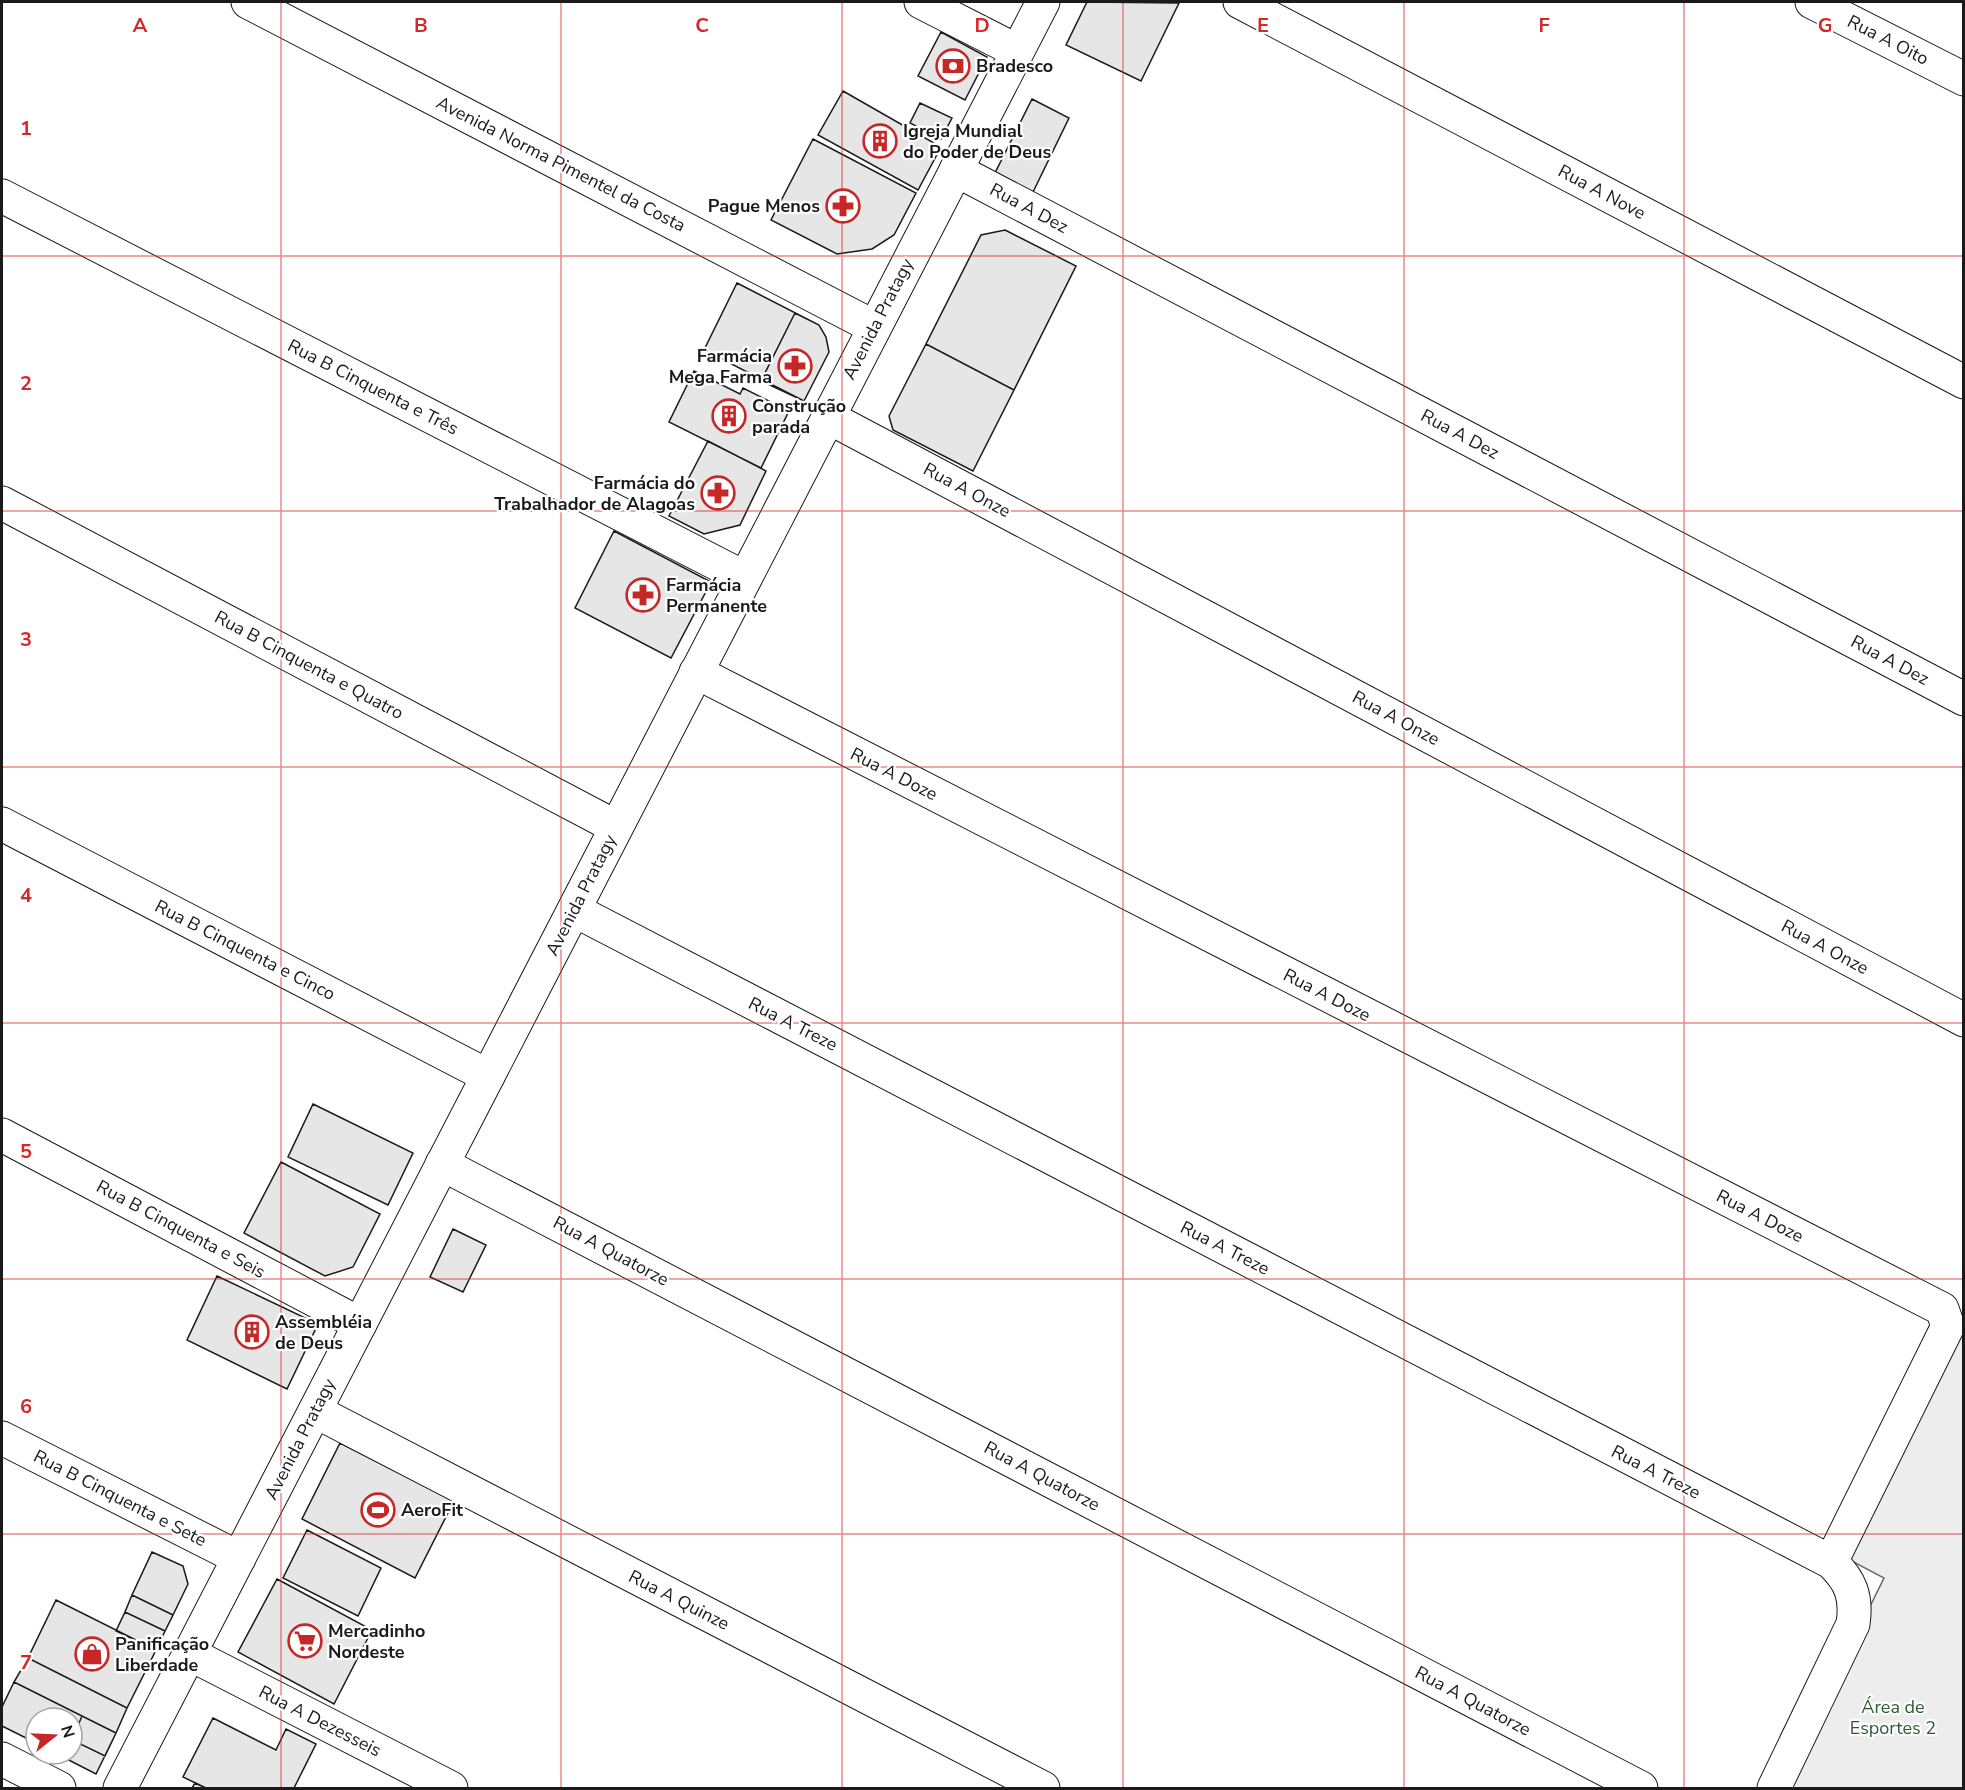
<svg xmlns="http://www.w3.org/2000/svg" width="1965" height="1790" font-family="'Nunito Sans',sans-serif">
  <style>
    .built { fill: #ededed; stroke: #6a6a6a; stroke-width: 1.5 }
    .building { fill: #e6e6e6; stroke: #1a1a1a; stroke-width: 1.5 }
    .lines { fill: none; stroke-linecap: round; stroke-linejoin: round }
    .street-casing { stroke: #1a1a1a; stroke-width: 35 }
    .secondary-casing { stroke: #1a1a1a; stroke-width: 35 }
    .street { stroke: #fff; stroke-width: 33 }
    .secondary { stroke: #fff; stroke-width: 33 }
    .grid { fill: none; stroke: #d62828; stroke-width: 1.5; stroke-opacity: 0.55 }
    .labels { text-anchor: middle; stroke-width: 4.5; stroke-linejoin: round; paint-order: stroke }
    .street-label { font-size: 18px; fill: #1a1a1a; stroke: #fff }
    .poi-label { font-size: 18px; font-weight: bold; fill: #1a1a1a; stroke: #fff; text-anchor: start }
    .park-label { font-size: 18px; fill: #2b5a34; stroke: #fff }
    .grid-label { font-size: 20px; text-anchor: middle; font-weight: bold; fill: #d62828; stroke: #fff; stroke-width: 4.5; stroke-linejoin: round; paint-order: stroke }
  </style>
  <rect width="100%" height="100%" fill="#fff"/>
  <!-- built -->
  <path class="built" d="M1963 1318V1788H1780L1884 1578 1846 1558Z"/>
  <!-- building -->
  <path class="building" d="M1087 2 1179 3 1141 81 1066 45Z
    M941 32 987 57 965 100 918 76Z
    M843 91 941 147 918 190 818 135Z
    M1032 99 1069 118 1033 192 995 173Z
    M920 103 952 118 941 139 910 123Z
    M813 139 916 193 894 235 872 249 837 254 771 220Z
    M1005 230 1076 266 1014 390 926 344 981 235Z
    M737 283 819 325 826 337 829 352 804 401 704 350Z
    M795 313 819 325 826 337 829 352 804 401 761 381Z
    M926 344 1014 390 973 471 893 430 889 416Z
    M694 371 740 394 743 388 789 411 761 468 669 422Z
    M708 441 766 471 740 525 704 534 669 516Z
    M614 531 711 582 671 658 575 608Z
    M313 1104 413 1153 388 1205 288 1157Z
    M281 1162 380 1214 353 1267 325 1276 244 1233Z
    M453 1229 486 1245 463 1292 430 1277Z
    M217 1276 318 1324 287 1389 187 1340Z
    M340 1443 454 1501 415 1578 302 1519Z
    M307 1530 381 1568 358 1616 283 1578Z
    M152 1552 183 1566 188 1584 173 1615 132 1595Z
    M277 1579 372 1630 334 1704 238 1652Z
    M132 1595 173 1615 165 1631 125 1612Z
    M56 1600 156 1650 127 1708 28 1658Z
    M125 1612 165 1631 156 1650 116 1631Z
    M28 1658 127 1708 116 1733 14 1682Z
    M14 1682 116 1733 96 1774 57 1754H72V1718H36V1743L2 1726V1707Z
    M82 1716 116 1733 105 1756 72 1740Z
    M213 1718 276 1750 286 1729 316 1744 294 1788H206L183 1777Z
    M195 1783 206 1788H192Z"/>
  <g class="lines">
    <defs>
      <path id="street" d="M921 2 1017 51
        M1240 2 1964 382
        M1812 2 1964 79
        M956 170 1964 699
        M2 196 745 578
        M828 417 1964 1020
        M2 503 616 827
        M696 672 1942 1309 1948 1326 1831 1562
        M2 824 488 1076
        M574 910 1831 1562C1851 1581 1857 1597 1853 1624L1774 1788
        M2 1135 360 1324
        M442 1164 1641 1788
        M315 1411 1043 1788
        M2 1438 239 1558
        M190 1654 451 1788
        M2 1759 59 1788"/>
      <path id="secondary" d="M248 2 874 327
        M120 1788 1043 2"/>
    </defs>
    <!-- street casing -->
    <use href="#street" class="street-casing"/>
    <!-- secondary casing -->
    <use href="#secondary" class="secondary-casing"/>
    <!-- street -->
    <use href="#street" class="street"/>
    <!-- secondary -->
    <use href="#secondary" class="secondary"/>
  </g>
  <!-- grid -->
  <path class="grid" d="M281 2V1788M561 2V1788M842 2V1788M1123 2V1788M1404 2V1788M1684 2V1788M2 256H1964M2 511H1964M2 767H1964M2 1023H1964M2 1279H1964M2 1534H1964"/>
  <!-- icons -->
  <defs>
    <symbol id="bank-ring" viewBox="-11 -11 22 22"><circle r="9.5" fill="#fff" stroke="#c62828" stroke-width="1.5"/><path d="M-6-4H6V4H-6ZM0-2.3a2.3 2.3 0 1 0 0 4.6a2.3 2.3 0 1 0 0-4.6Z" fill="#c62828"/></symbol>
    <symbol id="building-ring" viewBox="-11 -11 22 22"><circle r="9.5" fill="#fff" stroke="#c62828" stroke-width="1.5"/><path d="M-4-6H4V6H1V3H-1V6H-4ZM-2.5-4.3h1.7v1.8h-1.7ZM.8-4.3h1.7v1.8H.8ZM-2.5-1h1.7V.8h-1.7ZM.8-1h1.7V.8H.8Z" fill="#c62828"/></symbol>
    <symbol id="pharmacy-ring" viewBox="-11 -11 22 22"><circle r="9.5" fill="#fff" stroke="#c62828" stroke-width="1.5"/><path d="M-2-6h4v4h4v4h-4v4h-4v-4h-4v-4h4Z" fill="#c62828"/></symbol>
    <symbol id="stadium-ring" viewBox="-11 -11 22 22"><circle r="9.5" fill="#fff" stroke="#c62828" stroke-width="1.5"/><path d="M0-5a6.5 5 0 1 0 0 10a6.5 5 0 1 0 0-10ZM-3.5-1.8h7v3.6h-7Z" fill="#c62828"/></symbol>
    <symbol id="supermarket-ring" viewBox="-11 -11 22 22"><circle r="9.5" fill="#fff" stroke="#c62828" stroke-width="1.5"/><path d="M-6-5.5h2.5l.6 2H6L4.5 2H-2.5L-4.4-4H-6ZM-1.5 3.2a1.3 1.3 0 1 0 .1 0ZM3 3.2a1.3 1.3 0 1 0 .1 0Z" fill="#c62828"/></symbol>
    <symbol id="shop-ring" viewBox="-11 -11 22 22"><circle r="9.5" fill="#fff" stroke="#c62828" stroke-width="1.5"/><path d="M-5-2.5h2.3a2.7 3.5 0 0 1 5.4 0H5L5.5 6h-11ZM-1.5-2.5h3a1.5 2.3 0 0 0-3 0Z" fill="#c62828"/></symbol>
  </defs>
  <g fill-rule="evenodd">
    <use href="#bank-ring" x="934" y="47" width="38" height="38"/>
    <use href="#building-ring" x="861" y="122" width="38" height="38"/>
    <use href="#pharmacy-ring" x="824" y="187" width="38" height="38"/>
    <use href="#pharmacy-ring" x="776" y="347" width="38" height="38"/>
    <use href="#building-ring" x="710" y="397" width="38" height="38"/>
    <use href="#pharmacy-ring" x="699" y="474" width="38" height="38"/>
    <use href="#pharmacy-ring" x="624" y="576" width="38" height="38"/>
    <use href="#building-ring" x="233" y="1313" width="38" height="38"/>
    <use href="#stadium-ring" x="359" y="1491" width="38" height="38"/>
    <use href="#supermarket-ring" x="286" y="1622" width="38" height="38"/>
    <use href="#shop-ring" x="73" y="1635" width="38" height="38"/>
  </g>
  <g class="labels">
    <!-- street labels -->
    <g class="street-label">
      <text transform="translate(1888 40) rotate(27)" y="6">Rua A Oito</text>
      <text transform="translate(561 164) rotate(27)" y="6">Avenida Norma Pimentel da Costa</text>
      <text transform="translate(1602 192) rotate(28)" y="6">Rua A Nove</text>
      <text transform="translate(1029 208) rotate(28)" y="6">Rua A Dez</text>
      <text transform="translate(878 319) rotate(-63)" y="6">Avenida Pratagy</text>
      <text transform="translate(373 387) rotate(27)" y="6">Rua B Cinquenta e Três</text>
      <text transform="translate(1460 434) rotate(28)" y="6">Rua A Dez</text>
      <text transform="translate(967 490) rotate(28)" y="6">Rua A Onze</text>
      <text transform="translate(1890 660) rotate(28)" y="6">Rua A Dez</text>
      <text transform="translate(309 665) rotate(28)" y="6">Rua B Cinquenta e Quatro</text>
      <text transform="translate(1396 718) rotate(28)" y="6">Rua A Onze</text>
      <text transform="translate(894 774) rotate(27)" y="6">Rua A Doze</text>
      <text transform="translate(581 895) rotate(-63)" y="6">Avenida Pratagy</text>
      <text transform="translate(1825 947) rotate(28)" y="6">Rua A Onze</text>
      <text transform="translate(245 950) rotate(27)" y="6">Rua B Cinquenta e Cinco</text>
      <text transform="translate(1327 995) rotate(27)" y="6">Rua A Doze</text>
      <text transform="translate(793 1024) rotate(27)" y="6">Rua A Treze</text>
      <text transform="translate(1760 1216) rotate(27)" y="6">Rua A Doze</text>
      <text transform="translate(181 1229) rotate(28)" y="6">Rua B Cinquenta e Seis</text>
      <text transform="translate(1225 1248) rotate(27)" y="6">Rua A Treze</text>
      <text transform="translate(611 1251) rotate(28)" y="6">Rua A Quatorze</text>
      <text transform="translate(300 1439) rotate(-63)" y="6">Avenida Pratagy</text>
      <text transform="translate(1656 1472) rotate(27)" y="6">Rua A Treze</text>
      <text transform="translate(1042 1476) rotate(28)" y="6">Rua A Quatorze</text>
      <text transform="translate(120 1498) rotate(27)" y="6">Rua B Cinquenta e Sete</text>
      <text transform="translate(679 1600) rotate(27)" y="6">Rua A Quinze</text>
      <text transform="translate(1473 1701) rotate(28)" y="6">Rua A Quatorze</text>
      <text transform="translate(320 1721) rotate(27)" y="6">Rua A Dezesseis</text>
    </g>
    <!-- poi labels -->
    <g class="poi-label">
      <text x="976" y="72">Bradesco</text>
      <text x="903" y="137">Igreja Mundial<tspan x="903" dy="21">do Poder de Deus</tspan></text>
      <text x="820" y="212" text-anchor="end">Pague Menos</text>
      <text x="772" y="362" text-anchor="end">Farmácia<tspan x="772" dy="21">Mega Farma</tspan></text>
      <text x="752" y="412">Construção<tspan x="752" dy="21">parada</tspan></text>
      <text x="695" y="489" text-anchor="end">Farmácia do<tspan x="695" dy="21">Trabalhador de Alagoas</tspan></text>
      <text x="666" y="591">Farmácia<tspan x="666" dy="21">Permanente</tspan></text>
      <text x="275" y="1328">Assembléia<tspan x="275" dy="21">de Deus</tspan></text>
      <text x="401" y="1516">AeroFit</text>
      <text x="328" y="1637">Mercadinho<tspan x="328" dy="21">Nordeste</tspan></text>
      <text x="115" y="1650">Panificação<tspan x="115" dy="21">Liberdade</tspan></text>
    </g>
    <!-- park labels -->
    <g class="park-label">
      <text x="1893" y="1713">Área de<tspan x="1893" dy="21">Esportes 2</tspan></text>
    </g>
  </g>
  <g class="grid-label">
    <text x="140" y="32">A</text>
    <text x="421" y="32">B</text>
    <text x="702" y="32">C</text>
    <text x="982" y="32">D</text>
    <text x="1263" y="32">E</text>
    <text x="1544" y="32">F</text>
    <text x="1825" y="32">G</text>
    <text x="26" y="135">1</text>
    <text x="26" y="390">2</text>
    <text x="26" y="646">3</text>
    <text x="26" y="902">4</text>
    <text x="26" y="1158">5</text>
    <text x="26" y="1413">6</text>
    <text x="26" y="1669">7</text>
  </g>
  <!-- border -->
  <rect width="1965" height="1790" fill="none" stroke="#1a1a1a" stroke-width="6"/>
  <!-- north arrow -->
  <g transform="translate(54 1736) rotate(72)"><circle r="28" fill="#ffffff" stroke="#a3a3a3" stroke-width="1.5"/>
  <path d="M0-4.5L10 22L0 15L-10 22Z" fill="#c62828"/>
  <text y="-9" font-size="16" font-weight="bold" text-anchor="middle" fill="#1a1a1a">N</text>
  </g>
</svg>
